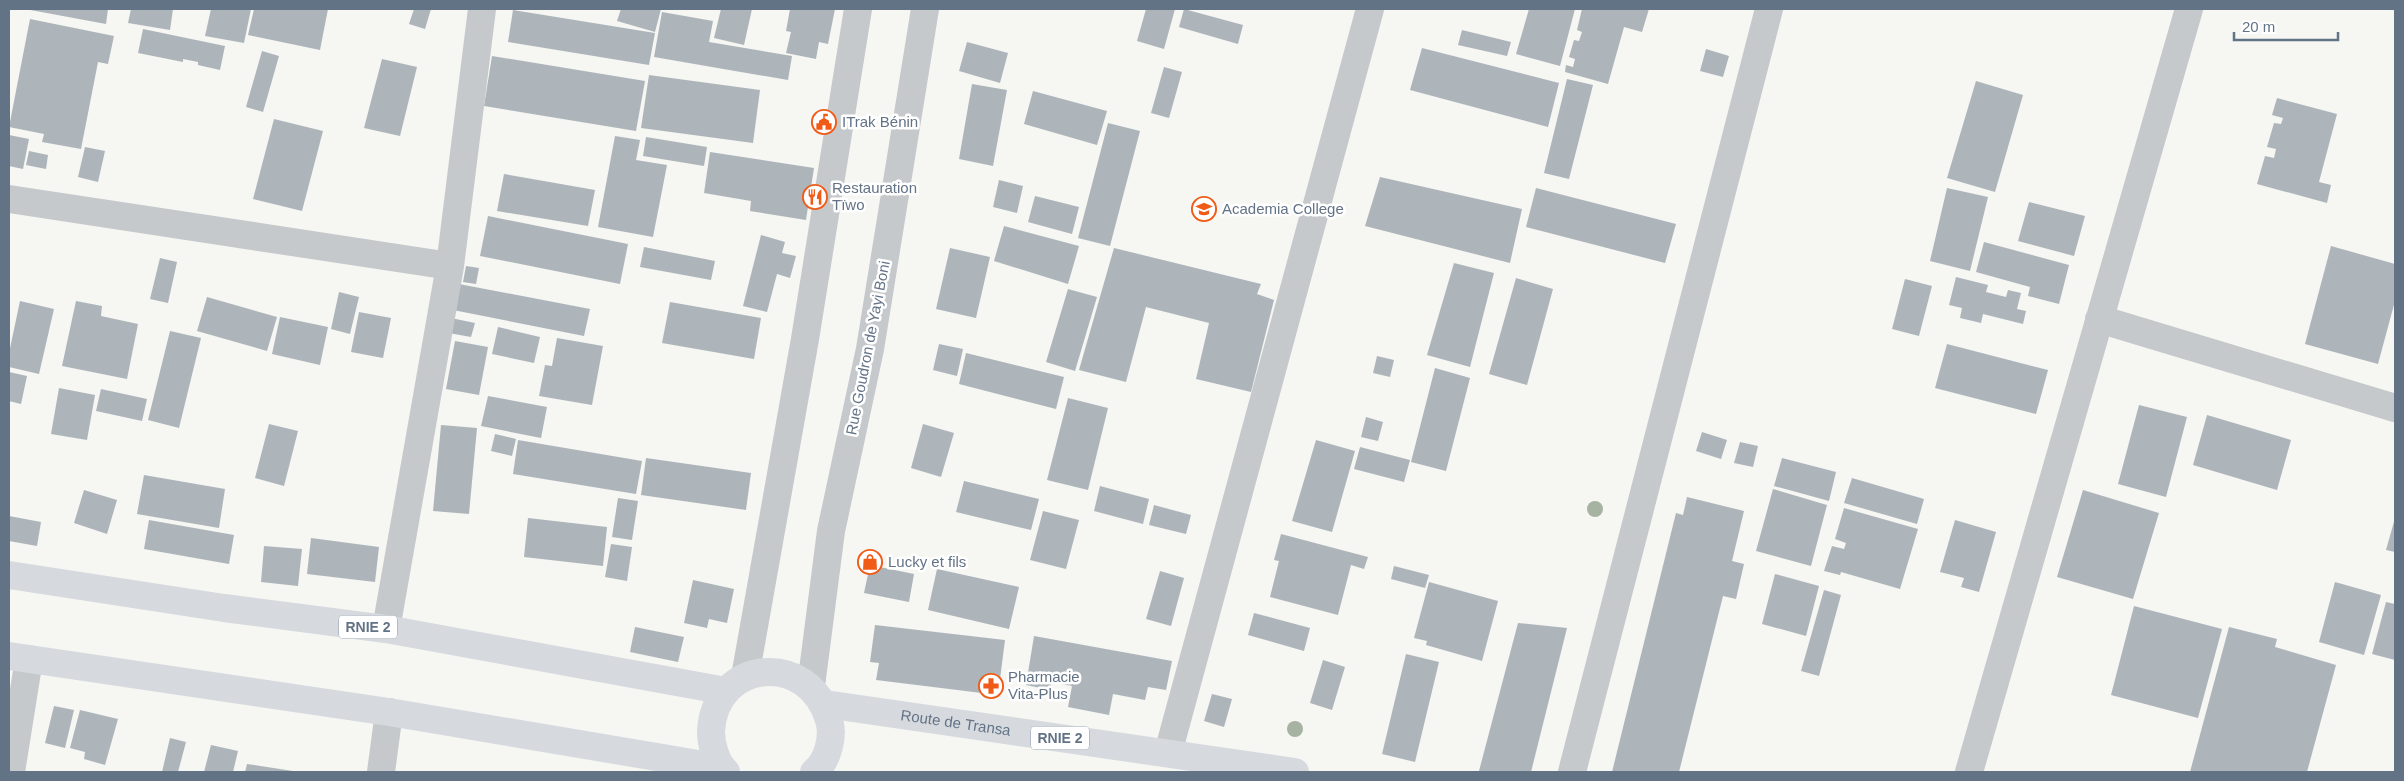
<svg xmlns="http://www.w3.org/2000/svg" width="2404" height="781" font-family="Arial,sans-serif">
  <style>
    .building { fill: #adb5bb }
    .lines { fill: none; stroke-linecap: round; stroke-linejoin: round }
    .minor { stroke: #c5c9cc; stroke-width: 28 }
    .tertiary { stroke: #c5c9cc; stroke-width: 28 }
    .primary { stroke: #d6dadf; stroke-width: 28 }
    .tree { fill: #a6b3a3 }
    .labels { text-anchor: middle; stroke-width: 5; stroke-linejoin: round; paint-order: stroke }
    .shield { fill: #fff; stroke: #929daa; stroke-width: 1 }
    .shield-label { font-size: 14px; font-weight: bold; fill: #637386 }
    .poi-label { font-size: 15px; fill: #637386; stroke: #fff; text-anchor: start }
    .street-label { font-size: 15px; fill: #637386; stroke: #fff }
  </style>
  <rect width="100%" height="100%" fill="#f6f6f2"/>
  <!-- building -->
  <path class="building" d="M25 9H108L106 24Z
    M131 9H173L170 30 128 23Z
    M211 9H251L244 43 205 36Z
    M254 9H328L320 50 248 35Z
    M414 9H431L425 29 409 24Z
    M621 9H661L655 32 617 21Z
    M721 9H752L744 45 714 38Z
    M790 9H835L828 44 819 42 816 59 786 53 791 32 786 31Z
    M1146 9H1175L1164 49 1137 41Z
    M1184 9 1243 25 1238 44 1179 27Z
    M1529 9H1575L1560 66 1516 54Z
    M1582 9H1649L1642 32 1624 27 1608 84 1565 72 1566 65 1573 67 1575 59 1569 57 1574 40 1579 41 1582 32 1577 30Z
    M513 10 655 33 649 65 508 42Z
    M662 12 713 21 709 42 792 56 788 80 654 57Z
    M30 19 114 36 108 64 98 62 81 149 42 142 44 134 9 127Z
    M143 29 225 46 220 70 198 65V62L183 59V62L138 53Z
    M1462 30 1511 42 1507 56 1458 45Z
    M967 42 1008 53 1000 83 959 71Z
    M1422 48 1559 83 1548 127 1410 90Z
    M1706 49 1729 56 1723 77 1700 71Z
    M262 51 279 56 263 112 246 107Z
    M492 56 645 81 636 131 484 106Z
    M382 59 417 67 400 136 364 128Z
    M1164 67 1182 72 1169 118 1151 113Z
    M649 75 760 90 753 143 641 128Z
    M1567 79 1593 85 1569 179 1544 173Z
    M1976 81 2023 95 1995 192 1947 178Z
    M972 84 1007 90 993 166 959 159Z
    M1033 91 1107 111 1097 145 1024 124Z
    M2277 98 2337 114 2319 182 2331 185 2327 203 2257 184 2265 156 2274 158 2276 149 2267 147 2274 123 2281 124 2283 118 2272 115Z
    M274 119 323 131 302 211 253 199Z
    M1108 123 1140 131 1110 246 1078 238Z
    M9 135 29 139 23 169 9 166Z
    M615 136 640 140 636 160 667 165 653 237 598 227Z
    M646 137 707 147 704 166 643 156Z
    M85 147 105 151 98 182 78 177Z
    M29 151 48 155 46 169 26 165Z
    M710 152 814 168 806 220 750 211 751 201 704 193Z
    M504 174 595 190 588 226 497 211Z
    M1380 177 1522 209 1510 263 1365 226Z
    M999 180 1023 186 1017 213 993 207Z
    M1536 188 1676 224 1665 263 1526 227Z
    M1947 188 1988 197 1970 271 1930 261Z
    M1035 196 1079 207 1072 234 1028 222Z
    M2029 202 2085 216 2074 256 2018 241Z
    M488 216 628 244 620 284 480 256Z
    M1004 226 1079 246 1068 284 994 261Z
    M761 235 785 242 782 253 796 256 790 278 777 274 767 312 743 306Z
    M1984 242 2069 265 2059 304 2028 296 2030 287 1976 272Z
    M2331 246 2395 264V301L2378 364 2305 344Z
    M644 247 715 261 711 280 640 267Z
    M950 248 990 257 976 318 936 309Z
    M1114 248 1261 284 1257 294 1274 300 1251 392 1196 379 1209 323 1146 307 1126 382 1079 370Z
    M160 258 177 262 168 303 150 299Z
    M1454 263 1494 273 1470 367 1427 355Z
    M466 266 479 268 476 284 463 282Z
    M1956 277 1988 285 1986 292 2006 297 2008 290 2021 293 2017 309 2026 311 2023 324 1983 314 1981 323 1960 318 1962 308 1949 305Z
    M1516 278 1553 289 1527 385 1489 374Z
    M1905 279 1932 286 1919 336 1892 329Z
    M459 284 590 309 584 336 453 310Z
    M1068 289 1097 297 1075 371 1046 362Z
    M339 292 359 297 350 334 331 329Z
    M207 297 277 317 267 351 197 331Z
    M20 301 54 309 39 374 9 367V353Z
    M76 301 102 306 101 316 138 324 127 379 62 366Z
    M670 302 761 318 754 359 662 343Z
    M359 312 391 318 383 358 351 352Z
    M280 317 328 327 320 365 272 354Z
    M446 317 475 323 471 337 443 332Z
    M498 327 540 337 534 363 492 354Z
    M170 331 201 338 179 428 148 420Z
    M557 338 603 346 592 405 539 396 545 365 552 366Z
    M455 341 488 347 479 395 446 389Z
    M939 344 963 349 957 376 933 370Z
    M1947 344 2048 370 2036 414 1935 388Z
    M966 353 1064 377 1056 409 959 384Z
    M1377 356 1394 360 1390 377 1373 373Z
    M1435 368 1470 378 1446 471 1411 462Z
    M9 372 27 376 21 404 9 401Z
    M59 388 95 395 87 440 51 434Z
    M101 389 147 399 142 421 96 411Z
    M488 396 547 407 541 438 481 426Z
    M1068 398 1108 408 1088 490 1047 480Z
    M2139 405 2187 417 2166 497 2118 484Z
    M2207 415 2291 440 2277 490 2193 465Z
    M1366 417 1383 422 1378 441 1361 437Z
    M269 424 298 431 284 486 255 478Z
    M923 424 954 433 941 477 911 468Z
    M441 425 477 428 469 514 433 511Z
    M1702 432 1727 440 1721 459 1696 451Z
    M495 434 516 439 512 456 491 451Z
    M518 440 642 461 636 494 513 474Z
    M1316 440 1355 451 1332 532 1292 521Z
    M1740 442 1758 446 1753 467 1734 463Z
    M1360 447 1410 460 1404 482 1354 469Z
    M646 458 751 473 746 510 641 495Z
    M1782 458 1836 472 1829 501 1774 486Z
    M144 475 225 489 219 528 137 514Z
    M1852 478 1924 499 1917 524 1844 503Z
    M964 481 1039 499 1031 530 956 512Z
    M1100 486 1149 499 1143 524 1094 511Z
    M1773 489 1827 505 1811 566 1756 551Z
    M84 490 117 500 107 534 74 523Z
    M2083 490 2159 513 2133 599 2057 577Z
    M1687 497 1744 511 1732 561 1744 564 1736 599 1723 596 1679 772H1612L1676 513 1683 515Z
    M618 498 638 501 632 540 612 537Z
    M1154 505 1191 515 1186 534 1149 525Z
    M1844 508 1918 529 1900 589 1841 572 1840 575 1824 571 1832 546 1844 549 1846 543 1835 539Z
    M1043 511 1079 520 1066 569 1030 560Z
    M9 516 41 522 37 546 9 541Z
    M528 518 607 527 603 566 524 557Z
    M2395 518V552L2386 550Z
    M149 520 234 535 229 564 144 549Z
    M1955 520 1996 532 1979 592 1961 587 1964 578 1940 572Z
    M1281 534 1368 557 1364 569 1351 565 1338 615 1270 597 1279 561 1274 560Z
    M311 538 379 547 375 582 307 574Z
    M611 544 632 547 627 581 605 577Z
    M264 546 302 549 298 586 261 582Z
    M870 565 914 574 909 602 864 593Z
    M1394 566 1429 575 1425 588 1391 579Z
    M937 569 1019 587 1009 629 928 610Z
    M1160 571 1184 578 1171 626 1146 619Z
    M1775 574 1819 586 1806 636 1762 624Z
    M693 580 734 589 727 623 709 619 707 628 684 623Z
    M1429 582 1498 601 1482 661 1426 645 1427 641 1414 638Z
    M2335 582 2381 595 2364 655 2319 642Z
    M1824 590 1841 595 1819 676 1801 671Z
    M2386 602 2395 604V660L2372 654Z
    M2134 606 2222 629 2198 718 2111 695Z
    M1254 613 1310 628 1304 651 1248 635Z
    M1518 623 1567 628 1531 772 1479 771Z
    M875 625 1005 640 998 695 876 680 879 663 870 662Z
    M635 627 684 637 678 662 630 652Z
    M2229 627 2277 639 2275 647 2336 665 2307 772H2190Z
    M1034 636 1172 661 1166 690 1148 687 1145 700 1113 694 1109 715 1068 707 1072 686 1052 682 1050 690 1026 685Z
    M1406 654 1439 662 1415 762 1382 754Z
    M1323 660 1345 667 1332 710 1310 703Z
    M1212 694 1232 699 1224 727 1204 721Z
    M54 706 74 710 65 748 45 743Z
    M80 710 118 719 105 765 84 759 85 752 70 748Z
    M170 738 186 742 178 772H162Z
    M211 745 238 751 233 772H204Z
    M247 764 293 771V772H245Z"/>
  <g class="lines">
    <!-- minor -->
    <path class="minor" d="M9 199 450 266
      M2099 319 2395 408
      M386 629 450 266 482 9
      M1168 753 1370 9
      M11 772 29 659
      M381 772 389 712
      M1572 772 1769 9
      M1969 772 2189 9"/>
    <!-- tertiary -->
    <path class="tertiary" d="M745 677 805 339 858 9
      M811 686 831 531 870 349 925 9"/>
    <!-- primary -->
    <g class="primary">
      <path d="M9 575 224 608 386 629 726 691"/>
      <path d="M9 656 389 712 722 768"/>
      <path id="s1" d="M825 704 1295 772"/>
      <path d="M726 772C716 762 711 745 711 731 715 659 809 650 829 720 834 736 828 761 814 772"/>
    </g>
  </g>
  <!-- trees -->
  <g class="tree">
    <circle cx="1595" cy="509" r="8"/>
    <circle cx="1295" cy="729" r="8"/>
  </g>
  <!-- icons -->
  <defs>
    <symbol id="civic-ring" viewBox="-11 -11 22 22"><circle r="9.5" fill="#fff" stroke="#f05c18" stroke-width="1.5"/><path d="M-.6-6.5H3V-4.5H.6V-3L4-1V1h2V6H-6V1h2V-1L-.6-3ZM-1.2 2.5V6h2.4V2.5Z" fill="#f05c18"/></symbol>
    <symbol id="restaurant-ring" viewBox="-11 -11 22 22"><circle r="9.5" fill="#fff" stroke="#f05c18" stroke-width="1.5"/><path d="M-5-6h1v4h1v-4h1v4h1v-4h1v5L-1.5 .5V6h-2V.5L-5-1ZM5-6V6H3V1.5H1.5Q1.5-4 5-6Z" fill="#f05c18"/></symbol>
    <symbol id="school-ring" viewBox="-11 -11 22 22"><circle r="9.5" fill="#fff" stroke="#f05c18" stroke-width="1.5"/><path d="M0-5L7-2L0 1L-7-2ZM-4 1L0 2.5L4 1V4Q0 6-4 4Z" fill="#f05c18"/></symbol>
    <symbol id="shop-ring" viewBox="-11 -11 22 22"><circle r="9.5" fill="#fff" stroke="#f05c18" stroke-width="1.5"/><path d="M-5-2.5h2.3a2.7 3.5 0 0 1 5.4 0H5L5.5 6h-11ZM-1.5-2.5h3a1.5 2.3 0 0 0-3 0Z" fill="#f05c18"/></symbol>
    <symbol id="pharmacy-ring" viewBox="-11 -11 22 22"><circle r="9.5" fill="#fff" stroke="#f05c18" stroke-width="1.5"/><path d="M-2-6h4v4h4v4h-4v4h-4v-4h-4v-4h4Z" fill="#f05c18"/></symbol>
  </defs>
  <g fill-rule="evenodd">
    <use href="#civic-ring" x="810" y="108" width="28" height="28"/>
    <use href="#restaurant-ring" x="801" y="183" width="28" height="28"/>
    <use href="#school-ring" x="1190" y="195" width="28" height="28"/>
    <use href="#shop-ring" x="856" y="548" width="28" height="28"/>
    <use href="#pharmacy-ring" x="977" y="672" width="28" height="28"/>
  </g>
  <g class="labels">
    <!-- shield labels -->
    <g class="shield">
      <rect x="339" y="615.5" width="58" height="23" rx="4"/>
      <rect x="1031" y="726.5" width="58" height="23" rx="4"/>
    </g>
    <g class="shield-label">
      <text x="368" y="632">RNIE 2</text>
      <text x="1060" y="743">RNIE 2</text>
    </g>
    <!-- poi labels -->
    <g class="poi-label">
      <text x="842" y="127">ITrak Bénin</text>
      <text x="832" y="193">Restauration<tspan x="832" dy="17">Tïwo</tspan></text>
      <text x="1222" y="214">Academia College</text>
      <text x="888" y="567">Lucky et fils</text>
      <text x="1008" y="682">Pharmacie<tspan x="1008" dy="17">Vita-Plus</tspan></text>
    </g>
    <!-- street labels -->
    <g class="street-label">
      <text transform="translate(868 348) rotate(-79)" y="5">Rue Goudron de Yayi Boni</text>
      <text dy="5" stroke="none"><textPath href="#s1" startOffset="132">Route de Transa</textPath></text>
    </g>
  </g>
  <!-- border -->
  <rect width="2404" height="781" fill="none" stroke="#637386" stroke-width="20"/>
  <!-- scale -->
  <path d="M2234 32v8h104v-8" fill="none" stroke="#637386" stroke-width="2.5"/>
  <text x="2242" y="32" font-size="15" fill="#637386" stroke="#ffffff" stroke-width="4" paint-order="stroke">20 m</text>
</svg>
